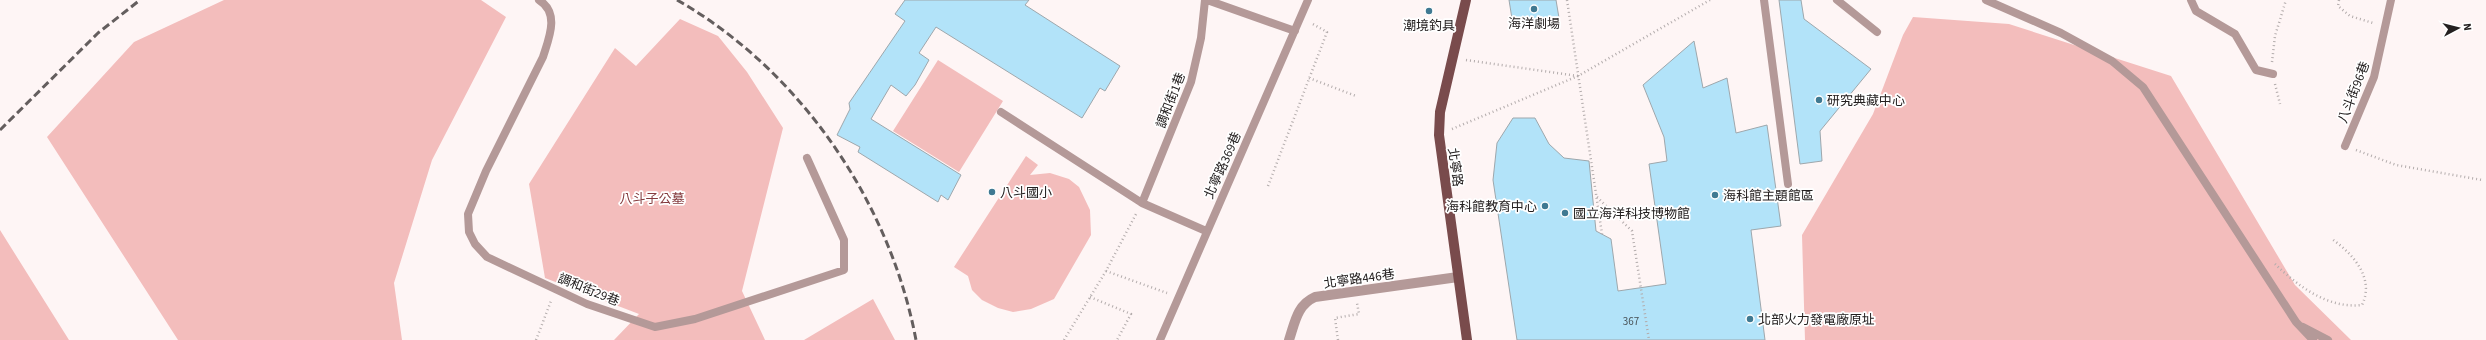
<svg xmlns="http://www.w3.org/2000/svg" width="2486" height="340" font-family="'Source Sans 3','Noto Sans TC',sans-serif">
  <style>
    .green { fill: #f3bdbc }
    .building { fill: #b2e3f9; stroke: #9ea7ac }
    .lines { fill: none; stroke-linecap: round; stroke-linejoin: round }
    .path { stroke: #b3acac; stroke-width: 2.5; stroke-dasharray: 1 3; stroke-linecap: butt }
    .service { stroke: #b49998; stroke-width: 8 }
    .minor { stroke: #b49998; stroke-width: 10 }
    .primary { stroke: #794b4c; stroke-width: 10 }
    .rail { stroke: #645e5e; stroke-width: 3; stroke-dasharray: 8 4; stroke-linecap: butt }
    .poi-dot { fill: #3f7992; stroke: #fff; stroke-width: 1.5 }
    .labels { text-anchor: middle; stroke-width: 3.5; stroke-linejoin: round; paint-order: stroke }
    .number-label { font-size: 11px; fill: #485156 }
    .poi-label { font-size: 13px; fill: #242020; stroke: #fff; text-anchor: start }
    .street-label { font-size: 13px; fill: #242020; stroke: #fff }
    .park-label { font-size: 13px; fill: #843a3d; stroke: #fff }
  </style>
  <rect width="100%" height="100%" fill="#fef5f5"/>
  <!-- green -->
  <path class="green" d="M224 0H481L506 17 432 160 394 283 402 340H178L47 137 134 42Z
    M1913 17 2009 24 2171 76 2295 285 2351 340H1805L1802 235 1873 114 1903 35Z
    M680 19 718 36 747 72 783 128 742 291 765 340H614L639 314 545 278 529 184 615 48 636 66Z
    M938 60 1003 101 959 172 893 131Z
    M1026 156 1038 165 1030 175 1050 173 1069 179 1079 187 1090 210 1091 235 1054 299 1031 309 1013 312 998 308 982 300 972 290 968 276 954 267Z
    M0 230 69 340H0Z
    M873 299 895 340H804Z"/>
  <!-- building -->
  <path class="building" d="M905 0H1029L1025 5 1120 66 1105 91 1100 88 1082 118 936 27 919 53 929 60 915 85 906 96 891 85 871 119 961 175 948 200 941 195 938 202 858 152 860 147 837 135 850 109 849 103 905 21 895 14Z
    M1509 0H1556L1559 18 1513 25Z
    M1779 0H1801L1804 19 1871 69 1820 131 1822 161 1800 164Z
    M1694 41 1703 88 1727 78 1736 133 1767 125 1781 226 1751 230 1765 340H1517L1493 180 1497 143 1513 118H1535L1549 144 1564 158 1589 161 1596 231 1611 239 1618 291 1666 284 1649 164 1667 161 1664 137 1643 85Z"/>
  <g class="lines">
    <!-- path -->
    <path class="path" d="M1567 0 1602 234
      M2339 0 2338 6 2350 16 2373 23
      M1466 60 1578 76
      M2272 62 2275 36 2286 0
      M1309 78 1356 96
      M2275 84 2280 104
      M1452 129 1578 76 1710 0
      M2356 150 2396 165 2482 180
      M1268 186 1327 32 1311 23
      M1597 197 1632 231 1649 340
      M2275 264C2298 286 2328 309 2362 305 2375 278 2353 254 2332 239
      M1106 271 1167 293
      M1090 297 1131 314 1117 340
      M536 340 551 301
      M1064 340 1106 271 1136 214
      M1338 340 1335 318 1359 314 1357 303"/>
    <!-- service -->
    <path class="service" d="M539 0C560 13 549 38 543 57L486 171 468 214 469 232 475 244 487 257 587 304 655 327 695 319 844 270V240L807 158
      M1207 0 1295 31
      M1764 0 1788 184
      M1837 0 1877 32
      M1986 0 2061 33 2112 61 2143 87 2296 322 2313 340
      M2191 0 2196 11 2235 34 2256 70 2273 74
      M1001 112 1142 203 1206 231
      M2345 146 2374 77 2391 0
      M1142 203 1191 82 1201 38 1205 0
      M2303 327 2328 340
      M1160 340 1308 0"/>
    <!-- minor -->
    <path class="minor" d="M1289 340C1295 322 1297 305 1315 297L1458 277"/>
    <!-- primary -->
    <path class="primary" d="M1466 0 1440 112 1439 135 1467 340"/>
    <!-- rail -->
    <path class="rail" d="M677 0C800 70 890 202 916 340
      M0 130 98 33 140 0"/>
  </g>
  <!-- markers -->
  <g class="poi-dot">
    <circle cx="1534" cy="9" r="4"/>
    <circle cx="1429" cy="11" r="4"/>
    <circle cx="1819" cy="100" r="4"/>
    <circle cx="992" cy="192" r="4"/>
    <circle cx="1715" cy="195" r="4"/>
    <circle cx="1545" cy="206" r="4"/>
    <circle cx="1565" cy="213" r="4"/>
    <circle cx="1750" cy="319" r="4"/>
  </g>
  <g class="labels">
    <!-- number labels -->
    <g class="number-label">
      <text x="1631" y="325">367</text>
    </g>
    <!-- poi labels -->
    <g class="poi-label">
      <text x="1534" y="28" text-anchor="middle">海洋劇場</text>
      <text x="1429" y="30" text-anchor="middle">潮境釣具</text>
      <text x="1827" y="105">研究典藏中心</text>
      <text x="1000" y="197">八斗國小</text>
      <text x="1723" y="200">海科館主題館區</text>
      <text x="1537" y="211" text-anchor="end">海科館教育中心</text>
      <text x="1573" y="218">國立海洋科技博物館</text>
      <text x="1758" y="324">北部火力發電廠原址</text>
    </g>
    <!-- street labels -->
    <g class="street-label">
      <text transform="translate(2353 92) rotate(-69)" y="5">八斗街96巷</text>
      <text transform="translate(1170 100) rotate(-69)" y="5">調和街1巷</text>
      <text transform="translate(1222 165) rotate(-66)" y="5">北寧路369巷</text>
      <text transform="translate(1456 167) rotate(82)" y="5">北寧路</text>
      <text transform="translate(1359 278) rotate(-8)" y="5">北寧路446巷</text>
      <text transform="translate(589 289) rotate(22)" y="5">調和街29巷</text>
    </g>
    <!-- park labels -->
    <g class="park-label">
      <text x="652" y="203">八斗子公墓</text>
    </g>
  </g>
  <!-- north arrow -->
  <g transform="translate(2458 28) rotate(83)" stroke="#ffffff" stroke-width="3" paint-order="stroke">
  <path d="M0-3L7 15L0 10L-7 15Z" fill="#242020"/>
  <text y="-6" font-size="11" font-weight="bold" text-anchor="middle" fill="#242020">N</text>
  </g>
</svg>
